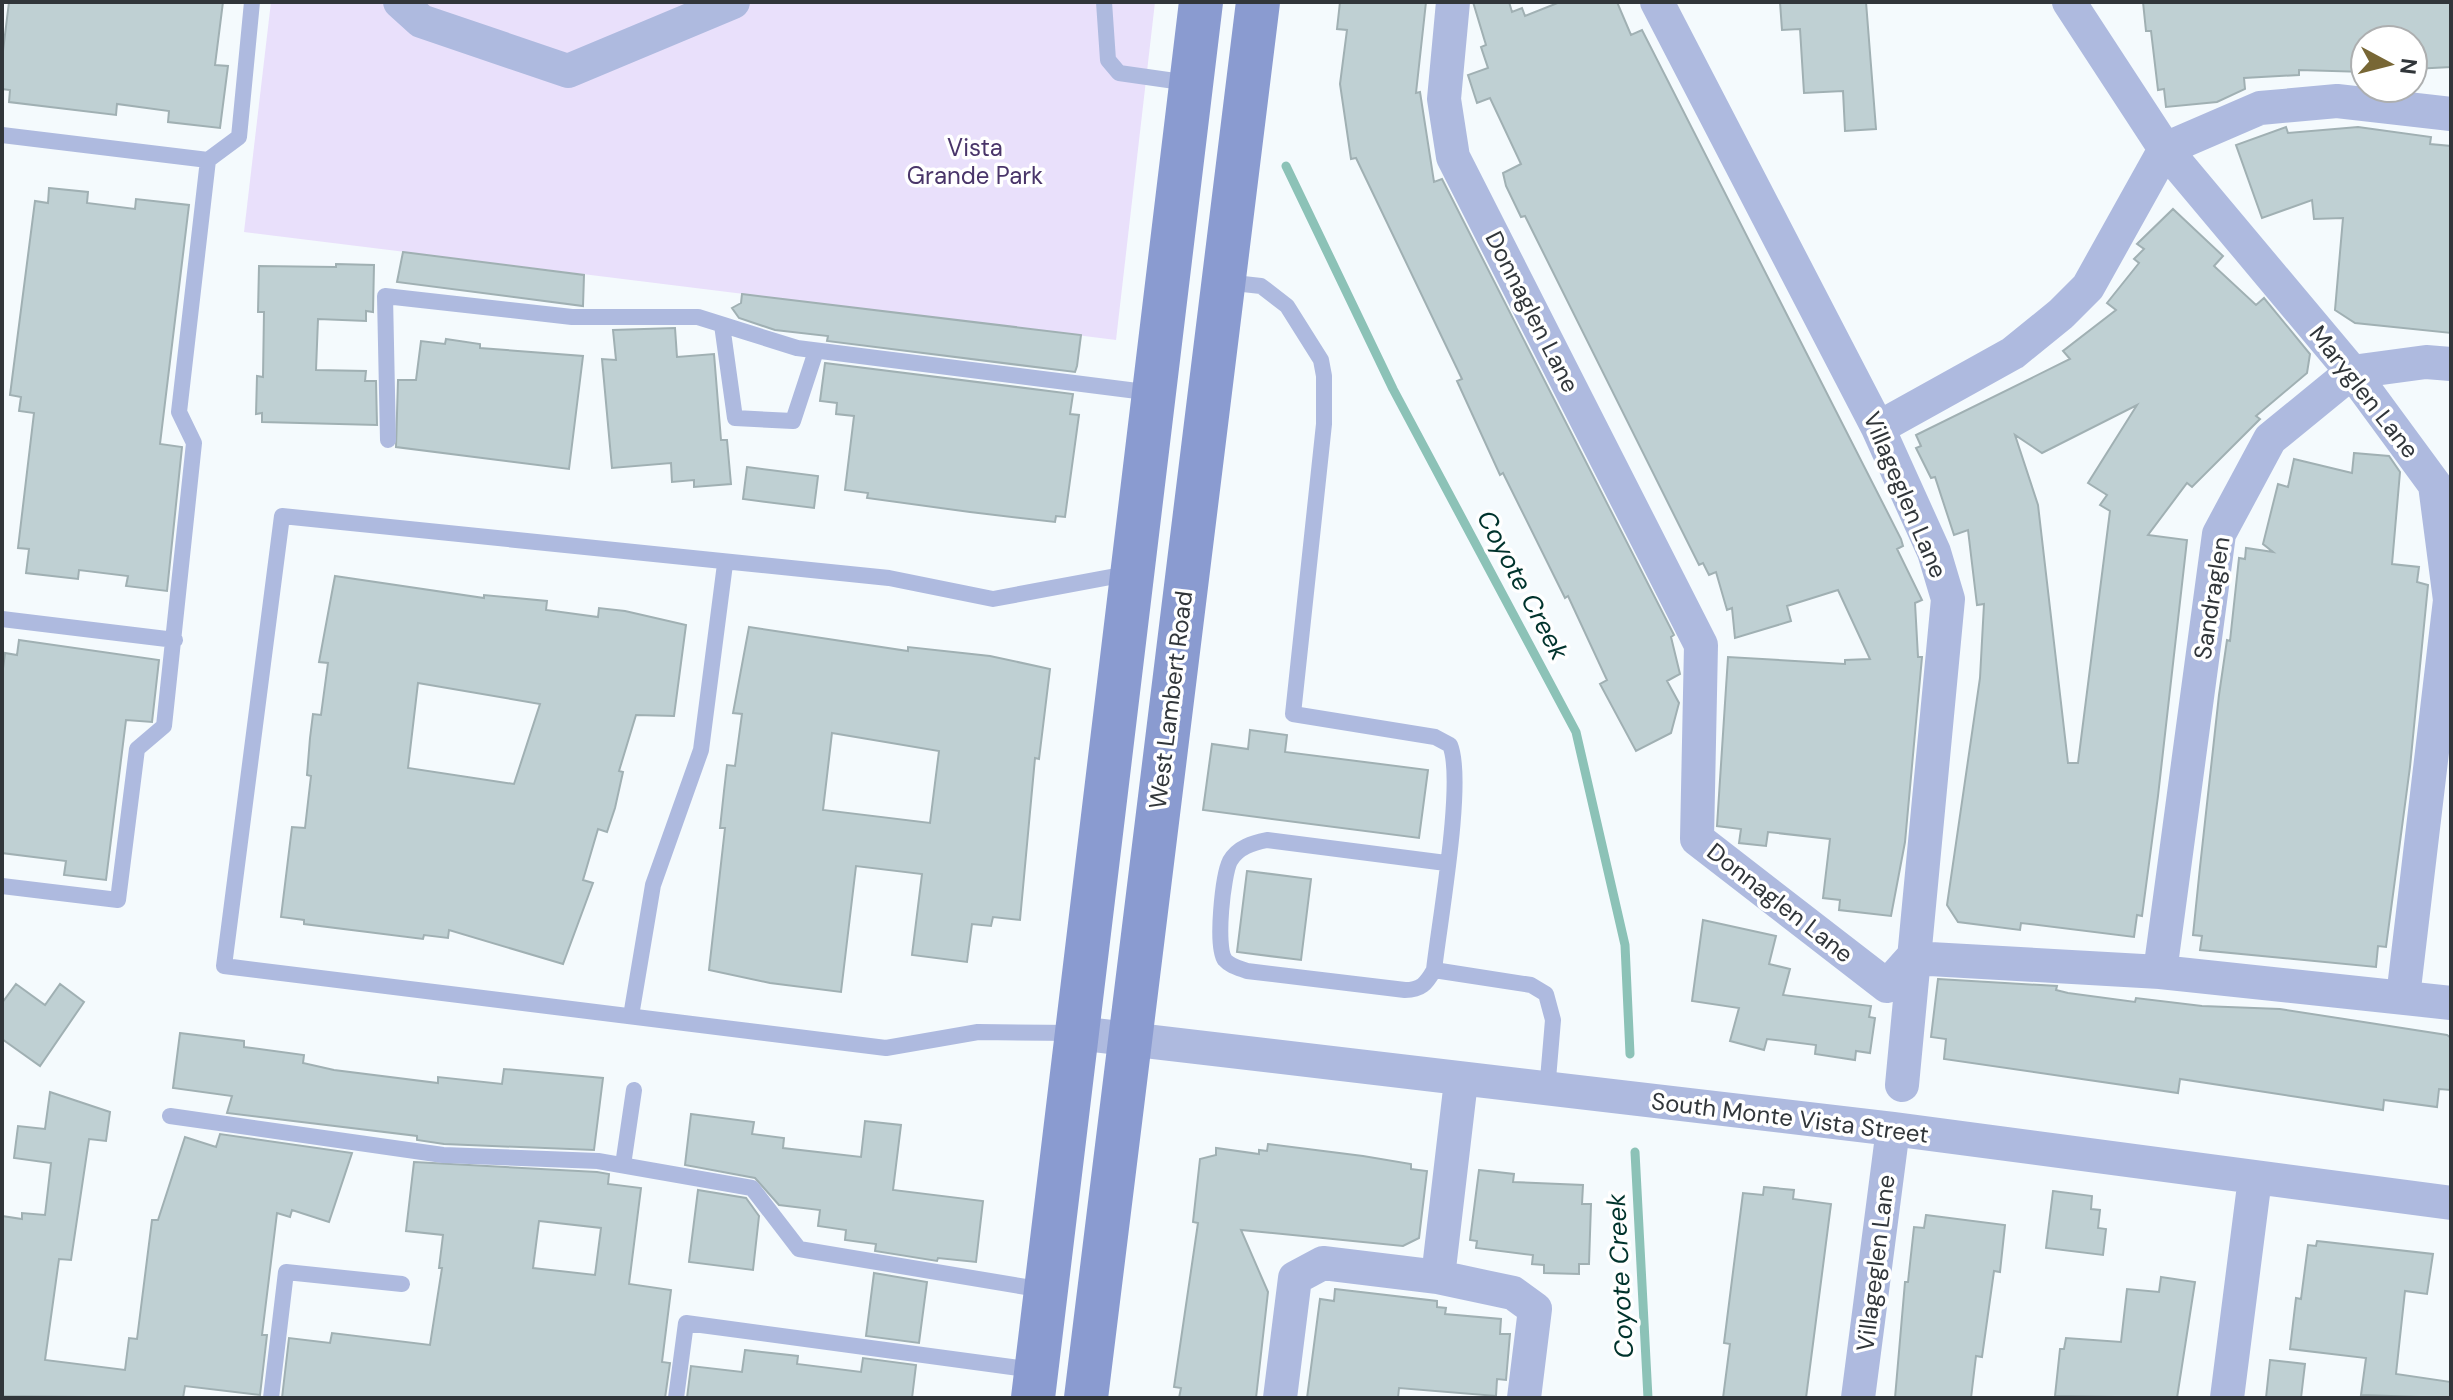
<svg xmlns="http://www.w3.org/2000/svg" width="2453" height="1400" font-family="'DM Sans',sans-serif">
  <style>
    .green { fill: #e9e0fb }
    .lines { fill: none; stroke-linecap: round; stroke-linejoin: round }
    .stream { stroke: #8cc2b7; stroke-width: 9 }
    .building { fill: #bfd0d3; stroke: #a0b0b3; stroke-width: 2; fill-rule: evenodd }
    .service { stroke: #aebadf; stroke-width: 16 }
    .minor { stroke: #aebadf; stroke-width: 34 }
    .secondary { stroke: #8a9bd0; stroke-width: 44 }
    .labels { text-anchor: middle; stroke-width: 7; stroke-linejoin: round; paint-order: stroke }
    .park-label { font-size: 24px; fill: #493569; stroke: #fff }
    .street-label { font-size: 24px; fill: #31363a; stroke: #fff }
    .water-label { font-size: 26px; font-style: italic; fill: #00332c; stroke: #fff }
  </style>
  <rect width="100%" height="100%" fill="#f4fafd"/>
  <!-- green -->
  <path class="green" d="M271 2H1155L1116 340 244 232Z"/>
  <g class="lines">
    <!-- stream -->
    <path class="stream" d="M1286 166 1393 389 1576 732 1625 945 1630 1054
      M1635 1152 1648 1398"/>
  </g>
  <!-- building -->
  <path class="building" d="M9 2H223L215 65 228 66 220 128 168 122 169 111 117 104 116 115 9 102 10 90 2 89V59Z
    M1340 2H1426L1416 93 1420 92 1434 182 1442 179 1674 635 1671 637 1680 674 1667 681 1679 703 1671 733 1636 751 1600 684 1607 680 1568 596 1565 598 1503 473 1500 475 1457 381 1462 379 1356 158 1351 159 1340 84 1347 30 1337 29Z
    M1473 2H1509L1512 12 1522 8 1525 16 1560 2H1617L1631 35 1642 30 1901 539 1903 546 1897 549 1922 600 1915 603 1918 657H1922L1905 842 1891 916 1839 910 1840 900 1823 898 1830 839 1768 832 1766 846 1739 843 1741 829 1717 826 1728 657 1845 664V660L1870 659 1838 590 1787 606 1791 621 1735 638 1732 608 1727 610 1716 572 1709 575 1703 563 1699 565 1525 216 1521 217 1506 186 1503 173 1521 164 1490 98 1477 103 1468 75 1488 68 1481 47 1486 45Z
    M1780 2H1866L1876 129 1845 131 1843 91 1804 93 1800 29 1782 30Z
    M2143 2H2451V67L2413 69V40H2365V72L2299 70V75L2244 78 2245 89 2217 102 2166 107 2164 89 2158 90 2151 31H2146Z
    M2286 127 2288 133 2358 127 2431 137 2430 144 2451 146V333L2355 323 2335 310 2343 218 2314 219 2312 200 2262 218 2236 145Z
    M49 188 88 192 87 203 135 209 136 199 189 205 160 444 182 447 167 591 126 586 128 576 79 570 78 579 26 573 29 549 18 548 34 413 19 411 21 397 10 395 35 201 48 203Z
    M2173 209 2223 256 2214 266 2256 305 2264 298 2310 354 2307 373 2256 416 2260 419 2192 487 2187 483 2148 535 2187 540 2158 796 2142 916 2137 915 2134 937 2021 923 2020 930 1958 922 1947 905 1980 678 1984 604 1977 605 1968 530 1954 535 1935 477 1931 478 1916 448 1921 446 1916 435 2070 359 2063 351 2116 310 2107 303 2139 263 2134 259 2144 249 2137 244ZM2137 405 2088 483 2107 495 2100 505 2110 511 2078 763H2068L2038 505 2015 435 2042 453Z
    M403 252 584 275 583 306 397 282Z
    M336 264 374 265 373 312 366 311V321L318 319 316 370 366 371 365 381H376L377 425 262 422V413L256 414 257 376 263 377 264 312H258L259 266 336 267Z
    M742 294 1081 335 1077 366 1075 372 827 341 828 336 775 330 739 318 732 308 741 303Z
    M675 328 677 357 714 354 721 440H727L731 484 694 487V480L672 482 671 463 612 468 602 359 616 360 613 330Z
    M446 339 480 344V348L583 356 569 469 396 447 398 380H416L421 341 445 344Z
    M825 363 1073 394 1070 414 1079 415 1065 517 1056 516 1055 522 970 512 867 498 868 493 845 490 854 416 836 414 837 403 820 401Z
    M2354 453 2389 456 2400 472 2392 564 2419 567 2417 582 2428 585 2410 767 2386 947 2378 946 2376 967 2200 950 2202 936 2193 935 2200 867 2219 695 2227 640 2230 641 2239 558 2245 559 2246 548 2273 552 2263 544 2278 484 2288 487 2294 459 2352 473Z
    M747 467 818 476 814 508 743 499Z
    M335 576 484 598V595L547 601 546 610 598 617 599 608 625 611 686 625 674 716 636 715 619 771 623 772 615 808 607 832 598 829 583 880 593 883 563 964 449 930 448 938 424 935 423 939 304 924V920L281 917 292 827 305 828 311 776 307 775 310 738 313 714 321 715 328 663 319 662ZM418 683 540 704 514 784 408 768Z
    M749 627 908 651V647L990 656 1050 669 1039 759 1035 758 1020 920 993 917 991 926 972 924 967 962 912 955 922 874 856 866 841 992 770 983 709 970 725 828H720L724 791 727 765 735 766 742 714 733 713ZM832 733 939 751 930 823 823 810Z
    M19 640 159 660 152 722 126 720 106 880 64 875 66 861 2 853V676L5 653 17 655Z
    M1250 730 1287 735 1285 752 1428 770 1419 838 1203 810 1212 744 1248 749Z
    M1247 871 1311 879 1301 960 1237 952Z
    M1703 920 1776 936 1769 964 1790 969 1783 995 1871 1006 1869 1017 1875 1018 1870 1053 1856 1051 1855 1060 1815 1054 1816 1045 1767 1039 1764 1050 1730 1041 1739 1008 1692 1001Z
    M1938 979 2057 986 2056 990 2068 993 2135 1002 2136 998 2202 1006 2280 1009 2447 1035 2451 1038V1090L2439 1089 2437 1107 2384 1100 2383 1110 2180 1079 2178 1093 1944 1059 1946 1039 1931 1037Z
    M16 984 45 1005 60 984 84 1002 40 1066 2 1039V1003Z
    M180 1033 244 1041V1047L304 1055 303 1063 334 1070 438 1083V1077L502 1084 504 1069 603 1078 594 1150 444 1144 417 1140V1136L227 1113 232 1096 173 1088Z
    M50 1092 110 1112 106 1141 89 1139 71 1260 59 1259 45 1360 125 1370 129 1338 137 1339 152 1220H158L185 1137 216 1147 220 1134 352 1153 329 1222 292 1210 290 1217 277 1213 262 1335H267L260 1395 185 1386 183 1398 2 1396V1216L22 1219V1213L45 1215 51 1163 14 1158 18 1126 45 1129Z
    M691 1114 754 1122 752 1134 784 1138 783 1148 861 1157 865 1121 901 1125 893 1190 983 1201 976 1262 938 1258 937 1261 875 1251 876 1244 845 1240 846 1230 818 1226 820 1210 779 1205 755 1178 685 1165Z
    M1268 1144 1363 1156 1411 1164V1169L1427 1171 1419 1238 1403 1246 1241 1230 1268 1292 1256 1398H1179L1181 1388 1174 1387 1198 1223 1193 1222 1200 1159 1216 1155V1148L1259 1154V1150L1267 1151Z
    M414 1162 597 1172 609 1174 608 1184 641 1188 629 1284 671 1290 662 1362 670 1363 665 1398H282L289 1338 330 1343 332 1333 430 1345 442 1268H439L443 1235 406 1231ZM539 1221 601 1228 595 1275 533 1268Z
    M1479 1170 1514 1174 1513 1182 1583 1185 1582 1204H1591L1589 1264H1579V1274L1544 1273V1265L1532 1264 1533 1255 1476 1248 1477 1241 1470 1240Z
    M1764 1187 1794 1190 1793 1199 1831 1204 1806 1398H1723L1730 1344 1724 1343 1743 1193 1763 1195Z
    M698 1190 746 1198 759 1216 753 1270 689 1262Z
    M2053 1191 2092 1196 2091 1209 2100 1210 2098 1228 2106 1229 2103 1255 2046 1248Z
    M1926 1215 2005 1225 2000 1272 1994 1271 1982 1357 1976 1356 1971 1398H1895L1905 1282H1908L1914 1227 1924 1228Z
    M2317 1241 2433 1254 2427 1294 2405 1291 2396 1374 2451 1382V1398L2361 1395 2366 1358 2290 1349 2296 1298 2301 1299 2308 1245 2316 1246Z
    M874 1273 927 1282 919 1343 866 1336Z
    M2161 1277 2195 1282 2177 1398 2055 1396 2060 1349H2064L2066 1338 2121 1342 2127 1289 2159 1292Z
    M1335 1289 1437 1301V1307L1446 1308 1445 1314 1501 1319 1500 1334H1510L1506 1380 1497 1379 1496 1396 1399 1388 1398 1398H1307L1320 1299 1334 1301Z
    M745 1350 798 1356 797 1364 861 1372 863 1358 916 1365 912 1398H687L691 1366 742 1372Z
    M2270 1360 2305 1364 2301 1398H2266Z"/>
  <g class="lines">
    <!-- service -->
    <path class="service" d="M1104 2 1108 60 1119 73 1189 83
      M2 135 208 160
      M1225 282 1261 286 1287 306 1321 360 1324 376V424L1293 714 1435 737 1450 745C1465 781 1439 924 1434 970 1426 984 1421 990 1405 990L1247 971C1239 968 1230 966 1225 960 1215 947 1223 875 1230 861 1238 847 1253 843 1267 840L1446 863
      M722 325 735 418 793 421 816 351
      M388 440 385 296 572 317H698L797 348 1153 393
      M2 619 175 640
      M2 886 118 900 137 749 164 726 194 443 179 412 208 160 239 137 252 2
      M1434 970 1531 985 1546 994 1553 1020 1547 1091
      M631 1016 653 885 701 750 725 564
      M1076 1033 978 1032 886 1048 224 966 282 516 889 578 993 599 1132 573
      M170 1116 443 1155 598 1161 752 1188 799 1249 1044 1290
      M623 1165 634 1090
      M271 1398 286 1272 402 1284
      M676 1398 686 1323 1034 1370"/>
    <!-- minor -->
    <path class="minor" d="M400 2 421 21 568 71 733 2
      M1453 2 1444 99 1453 157 1701 645 1697 839 1887 986 1912 958 2160 972 2451 1003
      M1657 2 1878 428 1934 552 1948 599 1902 1085
      M2069 2 2165 149 2352 372 2435 485 2450 600 2403 997
      M1878 428 2013 353 2061 314 2088 287 2165 149 2260 108 2337 101 2451 114
      M2160 972 2219 534 2270 439 2352 372 2426 362 2451 364
      M1077 1033 1893 1129 2451 1203
      M1438 1277 1461 1081
      M1280 1398 1295 1278 1323 1263 1438 1277 1513 1293 1535 1309 1524 1398
      M1858 1398 1893 1129
      M2227 1398 2255 1178"/>
    <!-- secondary -->
    <path class="secondary" d="M1033 1398 1201 2
      M1086 1398 1258 2"/>
  </g>
  <g class="labels">
    <!-- park labels -->
    <g class="park-label">
      <text x="975" y="156">Vista<tspan x="975" dy="28">Grande Park</tspan></text>
    </g>
    <!-- street labels -->
    <g class="street-label">
      <text transform="translate(1532 312) rotate(63)" y="8">Donnaglen Lane</text>
      <text transform="translate(2364 392) rotate(52)" y="8">Maryglen Lane</text>
      <text transform="translate(1905 495) rotate(67)" y="8">Villageglen Lane</text>
      <text transform="translate(2212 598) rotate(-81)" y="8">Sandraglen</text>
      <text transform="translate(1171 700) rotate(-83)" y="8">West Lambert Road</text>
      <text transform="translate(1780 903) rotate(38)" y="8">Donnaglen Lane</text>
      <text transform="translate(1790 1118) rotate(7)" y="8">South Monte Vista Street</text>
      <text transform="translate(1876 1263) rotate(-83)" y="8">Villageglen Lane</text>
    </g>
    <!-- water labels -->
    <g class="water-label">
      <text transform="translate(1523 585) rotate(62)" y="9">Coyote Creek</text>
      <text transform="translate(1620 1276) rotate(-93)" y="9">Coyote Creek</text>
    </g>
  </g>
  <!-- border -->
  <rect width="2453" height="1400" fill="none" stroke="#31363a" stroke-width="8"/>
  <!-- north arrow -->
  <g transform="translate(2389 64) rotate(97)"><circle r="38" fill="#ffffff" stroke="#adafb0" stroke-width="2"/>
  <path d="M0-6L14 30L0 20L-14 30Z" fill="#786735"/>
  <text y="-12" font-size="22" font-weight="bold" text-anchor="middle" fill="#31363a">N</text>
  </g>
</svg>
